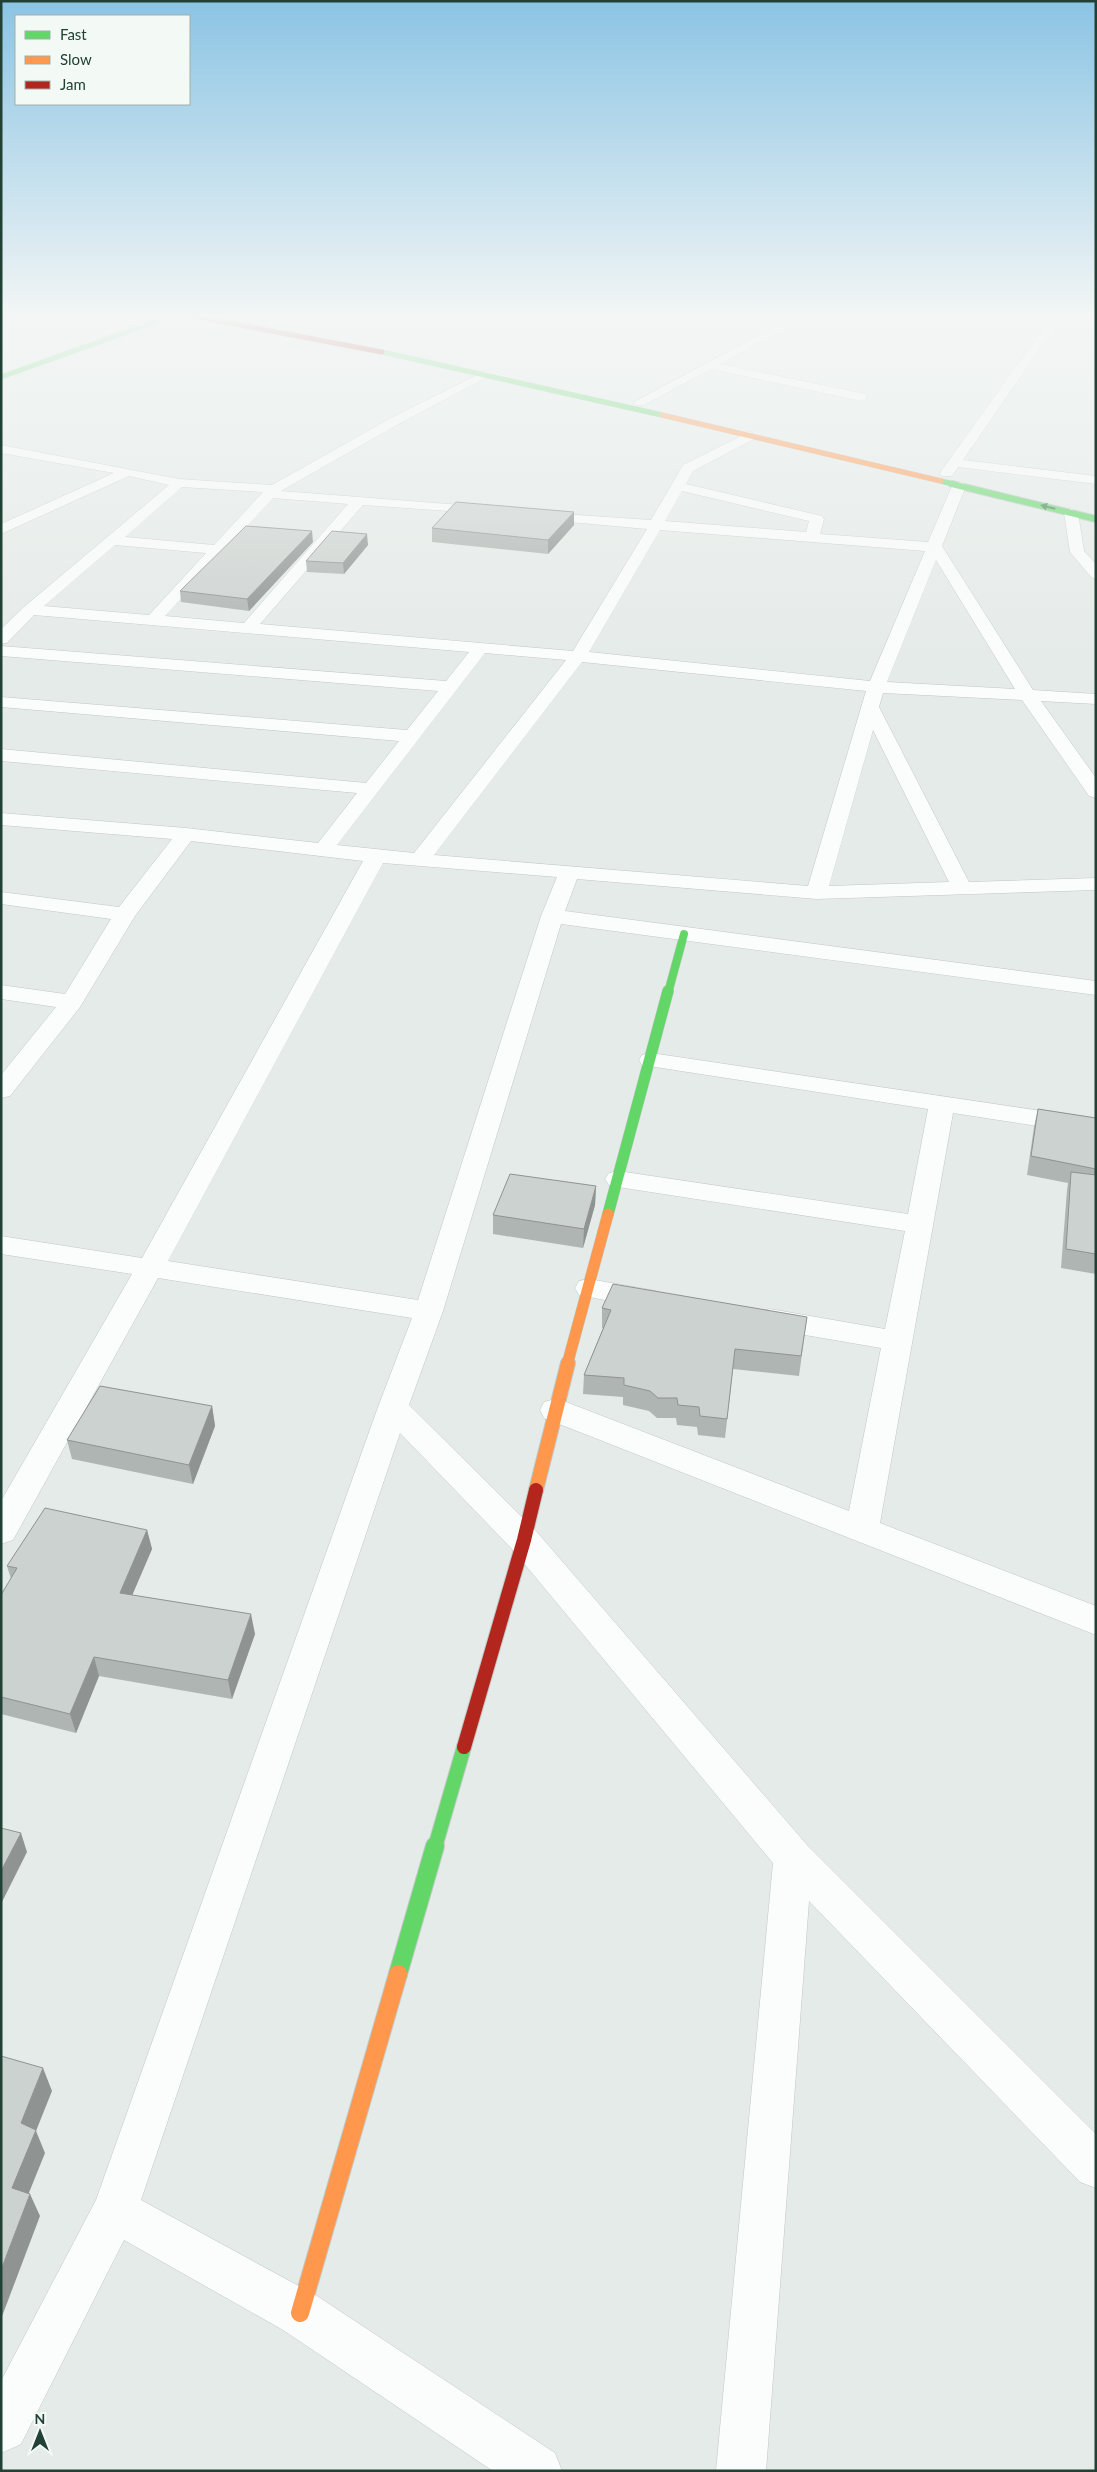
<svg xmlns="http://www.w3.org/2000/svg" width="1097" height="2472" font-family="Lato,sans-serif">
  <style>
    .lines { fill: none; stroke-linecap: round; stroke-linejoin: round }
    .street-casing { stroke: #c2c8c5; stroke-width: 1 }
    .fast-far5-casing { stroke: #c0c9c5; stroke-width: 5.5 }
    .fast-far4-casing { stroke: #c0c9c5; stroke-width: 8 }
    .fast-far3-casing { stroke: #c0c9c5; stroke-width: 9 }
    .fast-far2-casing { stroke: #c0c9c5; stroke-width: 12 }
    .fast-far1-casing { stroke: #c0c9c5; stroke-width: 16 }
    .fast-casing { stroke: #c0c9c5; stroke-width: 20 }
    .slow-far3-casing { stroke: #c0c9c5; stroke-width: 5.5 }
    .slow-far2-casing { stroke: #c0c9c5; stroke-width: 12 }
    .slow-far1-casing { stroke: #c0c9c5; stroke-width: 16 }
    .slow-casing { stroke: #c0c9c5; stroke-width: 20 }
    .jam-far1-casing { stroke: #c0c9c5; stroke-width: 5.5 }
    .jam-casing { stroke: #c0c9c5; stroke-width: 16 }
    .street { fill: #fbfcfc; fill-rule: evenodd }
    .fast-far5 { stroke: #63d668; stroke-width: 5 }
    .fast-far4 { stroke: #63d668; stroke-width: 6 }
    .fast-far3 { stroke: #63d668; stroke-width: 8 }
    .fast-far2 { stroke: #63d668; stroke-width: 11 }
    .fast-far1 { stroke: #63d668; stroke-width: 14 }
    .fast { stroke: #63d668; stroke-width: 18 }
    .slow-far3 { stroke: #ff974d; stroke-width: 5 }
    .slow-far2 { stroke: #ff974d; stroke-width: 11 }
    .slow-far1 { stroke: #ff974d; stroke-width: 14 }
    .slow { stroke: #ff974d; stroke-width: 18 }
    .jam-far1 { stroke: #b3261e; stroke-width: 5 }
    .jam { stroke: #b3261e; stroke-width: 14 }
    .wall { fill: #afb5b2 }
    .shaded-wall { fill: #8f9391 }
    .building { fill: #ccd2cf; stroke: #8f9391 }
    .oneway { fill: #3b7d49 }
  </style>
  <rect width="100%" height="100%" fill="#e5ebe8"/>
  <g class="lines">
    <defs>
      <path id="street" d="M799 314H812L720 364 861 393 865 394 867 397 865 400 861 401 711 369 644 405H636L634 402Z
        M1056 315 1096 318V324L1059 321 963 460 1096 476V484L958 467 952 476H942L940 473 942 470 1052 316Z
        M485 371 491 374 489 376 397 425 281 491 487 507 492 508 494 511 492 514 363 505 260 624 573 651 647 529 537 519 532 518 530 515 532 512 651 520 683 465 749 432 755 436 754 439 693 471 686 484 822 516 824 519 820 534 928 542 952 486 959 482 964 483 966 486 942 546 1033 690 1096 694V704L1041 701 1096 778V798L1089 796 1022 700 883 693 879 707 969 882 1096 878V890L817 899 577 879 565 911 1096 981V995L561 924 443 1311 409 1405 536 1531 807 1845 1096 2134V2188L1080 2182 809 1901 766 2471H716L773 1863 512 1549 400 1433 141 2200 317 2296 555 2453 562 2471H493L283 2330 124 2240 21 2444 4 2452 1 2451V2381L96 2200 378 1407 412 1318 158 1278 13 1540 1 1544V1501L132 1274 1 1254V1236L142 1258 363 861 191 841 135 916 80 1007 10 1096 1 1098V1075L56 1007 1 999V985L65 994 111 919 1 904V892L119 907 172 839 1 825V813L186 828 318 843 357 793 1 761V749L366 783 399 741 1 707V697L407 730 438 691 1 656V646L446 681 469 652 34 615 7 643 1 644V629L24 607 169 485 129 476 1 534V524L114 473 1 453V445L179 479 272 485 389 419ZM182 487 263 492 214 545 125 537ZM682 491 809 521 806 532 665 521ZM273 498 348 504 244 623 165 616ZM660 530 925 551 870 681 589 652ZM115 545 206 553 149 615 44 606ZM936 560 1015 689 887 682ZM485 653 566 660 414 853 337 845ZM582 662 866 691 808 886 434 855ZM873 730 949 882 829 886ZM383 863 557 877 541 916 418 1300 168 1261Z
        M1071 509 1078 513 1084 551 1096 564V579L1091 577 1070 552 1064 513Z
        M651 1053 1096 1119V1135L953 1113 880 1523 1096 1606V1635L544 1418 540 1410 544 1402 555 1399 566 1402 849 1511 881 1348 770 1329 760 1326 755 1319 760 1312 770 1309 885 1329 905 1231 618 1187 609 1185 605 1179 609 1173 618 1171 908 1214 928 1109 642 1065 639 1060 642 1055Z
        M589 1279 656 1291 660 1298 656 1305 646 1308 579 1295 575 1288 579 1281Z"/>
      <path id="fast-far5" d="M382 352 662 415
        M1 377 177 314
        M941 481 957 485"/>
      <path id="fast-far4" d="M952 484 1096 519"/>
      <path id="fast-far3" d="M668 993 684 934"/>
      <path id="fast-far2" d="M608 1214 668 991"/>
      <path id="fast-far1" d="M435 1847 464 1747"/>
      <path id="fast" d="M398 1974 435 1846"/>
      <path id="slow-far3" d="M662 415 941 481"/>
      <path id="slow-far2" d="M567 1365 608 1214"/>
      <path id="slow-far1" d="M536 1490 568 1363"/>
      <path id="slow" d="M300 2313 398 1974"/>
      <path id="jam-far1" d="M182 314 382 352"/>
      <path id="jam" d="M464 1747 524 1540 536 1490"/>
    </defs>
    <!-- street casing -->
    <use href="#street" class="street-casing"/>
    <!-- fast-far5 casing -->
    <use href="#fast-far5" class="fast-far5-casing"/>
    <!-- fast-far4 casing -->
    <use href="#fast-far4" class="fast-far4-casing"/>
    <!-- fast-far3 casing -->
    <use href="#fast-far3" class="fast-far3-casing"/>
    <!-- fast-far2 casing -->
    <use href="#fast-far2" class="fast-far2-casing"/>
    <!-- fast-far1 casing -->
    <use href="#fast-far1" class="fast-far1-casing"/>
    <!-- fast casing -->
    <use href="#fast" class="fast-casing"/>
    <!-- slow-far3 casing -->
    <use href="#slow-far3" class="slow-far3-casing"/>
    <!-- slow-far2 casing -->
    <use href="#slow-far2" class="slow-far2-casing"/>
    <!-- slow-far1 casing -->
    <use href="#slow-far1" class="slow-far1-casing"/>
    <!-- slow casing -->
    <use href="#slow" class="slow-casing"/>
    <!-- jam-far1 casing -->
    <use href="#jam-far1" class="jam-far1-casing"/>
    <!-- jam casing -->
    <use href="#jam" class="jam-casing"/>
    <!-- street -->
    <use href="#street" class="street"/>
    <!-- fast-far5 -->
    <use href="#fast-far5" class="fast-far5"/>
    <!-- fast-far4 -->
    <use href="#fast-far4" class="fast-far4"/>
    <!-- fast-far3 -->
    <use href="#fast-far3" class="fast-far3"/>
    <!-- fast-far2 -->
    <use href="#fast-far2" class="fast-far2"/>
    <!-- fast-far1 -->
    <use href="#fast-far1" class="fast-far1"/>
    <!-- fast -->
    <use href="#fast" class="fast"/>
    <!-- slow-far3 -->
    <use href="#slow-far3" class="slow-far3"/>
    <!-- slow-far2 -->
    <use href="#slow-far2" class="slow-far2"/>
    <!-- slow-far1 -->
    <use href="#slow-far1" class="slow-far1"/>
    <!-- slow -->
    <use href="#slow" class="slow"/>
    <!-- jam-far1 -->
    <use href="#jam-far1" class="jam-far1"/>
    <!-- jam -->
    <use href="#jam" class="jam"/>
  </g>
  <!-- wall -->
  <path class="wall" d="M574 525 548 554 432 542V528Z
    M313 542 249 611 181 602 180 591Z
    M368 545 344 574 307 572 306 561Z
    M1038 1109 1096 1118V1274L1061 1268 1067 1190 1068 1183 1027 1175 1034 1127Z
    M596 1186 595 1205 583 1248 493 1234V1215Z
    M602 1308 807 1317 799 1376 733 1369 725 1438 698 1435 697 1427 677 1425 676 1418H657L649 1411 623 1405V1397L583 1394 584 1375 603 1328H602Z
    M212 1406 215 1426 193 1484 72 1459 67 1440Z
    M147 1530 152 1549 132 1595 255 1634 232 1699 99 1676 76 1733 1 1714V1595L11 1579 7 1566Z"/>
  <!-- shaded-wall -->
  <path class="shaded-wall" d="M574 512V525L548 554V540Z
    M312 531 313 542 249 611 247 599Z
    M367 534 368 545 344 574 343 563Z
    M596 1186 595 1205 583 1248 584 1229Z
    M212 1406 215 1426 193 1484 189 1465Z
    M147 1530 152 1549 125 1612 120 1593Z
    M251 1614 255 1634 232 1699 228 1680Z
    M94 1657 99 1676 76 1733 70 1714Z
    M21 1833 27 1852 1 1904V1871Z
    M43 2068 52 2091 36 2131 45 2153 22 2210 12 2188 21 2123Z
    M30 2194 40 2216 1 2319V2270Z"/>
  <!-- building -->
  <path class="building" d="M456 502 574 512 548 540 432 528Z
    M246 526 312 531 247 599 180 591Z
    M332 531 367 534 343 563 306 561Z
    M1038 1109 1096 1118V1169L1031 1156Z
    M1071 1172 1096 1175V1254L1066 1249Z
    M510 1174 596 1186 584 1229 493 1215Z
    M613 1284 807 1317 801 1356 735 1349 727 1419 700 1416 699 1407 678 1405 677 1398H658L650 1391 624 1385V1378L584 1375 611 1310 602 1308Z
    M100 1386 212 1406 189 1465 67 1440Z
    M45 1508 147 1530 120 1593 251 1614 228 1680 94 1657 70 1714 1 1697V1595L17 1568 7 1566Z
    M1 1828 21 1833 1 1871Z
    M1 2056 43 2068 21 2123 36 2130 12 2188 30 2194 1 2270Z"/>
  <!-- one-way arrows -->
  <defs><path id="oneway-solid" d="M-6-.8H1V-3.2L6.5 0L1 3.2V.8H-6Z" transform="scale(1.25)"/></defs>
  <use class="oneway" href="#oneway-solid" transform="translate(1048 507) rotate(-166)"/>
  <!-- sky -->
  <linearGradient id="sky" x2="0" y2="1"><stop stop-color="#8bc4e4"/><stop offset="0.48" stop-color="#f3f6f5"/><stop offset="1" stop-color="#f3f6f5" stop-opacity="0"/></linearGradient>
  <rect width="1097" height="660" fill="url(#sky)"/>
  <!-- border -->
  <rect width="1097" height="2472" fill="none" stroke="#204134" stroke-width="5"/>
  <!-- legend -->
  <rect x="15" y="15" width="175" height="90" fill="#f3faf6" stroke="#9fb0a8"/>
  <rect x="25" y="31" width="25" height="8" fill="#63d668" stroke="#9fb0a8"/>
  <text x="60" y="40" font-size="15" fill="#204134">Fast</text>
  <rect x="25" y="56" width="25" height="8" fill="#ff974d" stroke="#9fb0a8"/>
  <text x="60" y="65" font-size="15" fill="#204134">Slow</text>
  <rect x="25" y="81" width="25" height="8" fill="#b3261e" stroke="#9fb0a8"/>
  <text x="60" y="90" font-size="15" fill="#204134">Jam</text>
  <!-- north arrow -->
  <g transform="translate(40 2432)" stroke="#f3faf6" stroke-width="4" paint-order="stroke">
  <path d="M0-4L9 19L0 12L-9 19Z" fill="#204134"/>
  <text y="-8" font-size="14" font-weight="bold" text-anchor="middle" fill="#204134">N</text>
  </g>
</svg>
